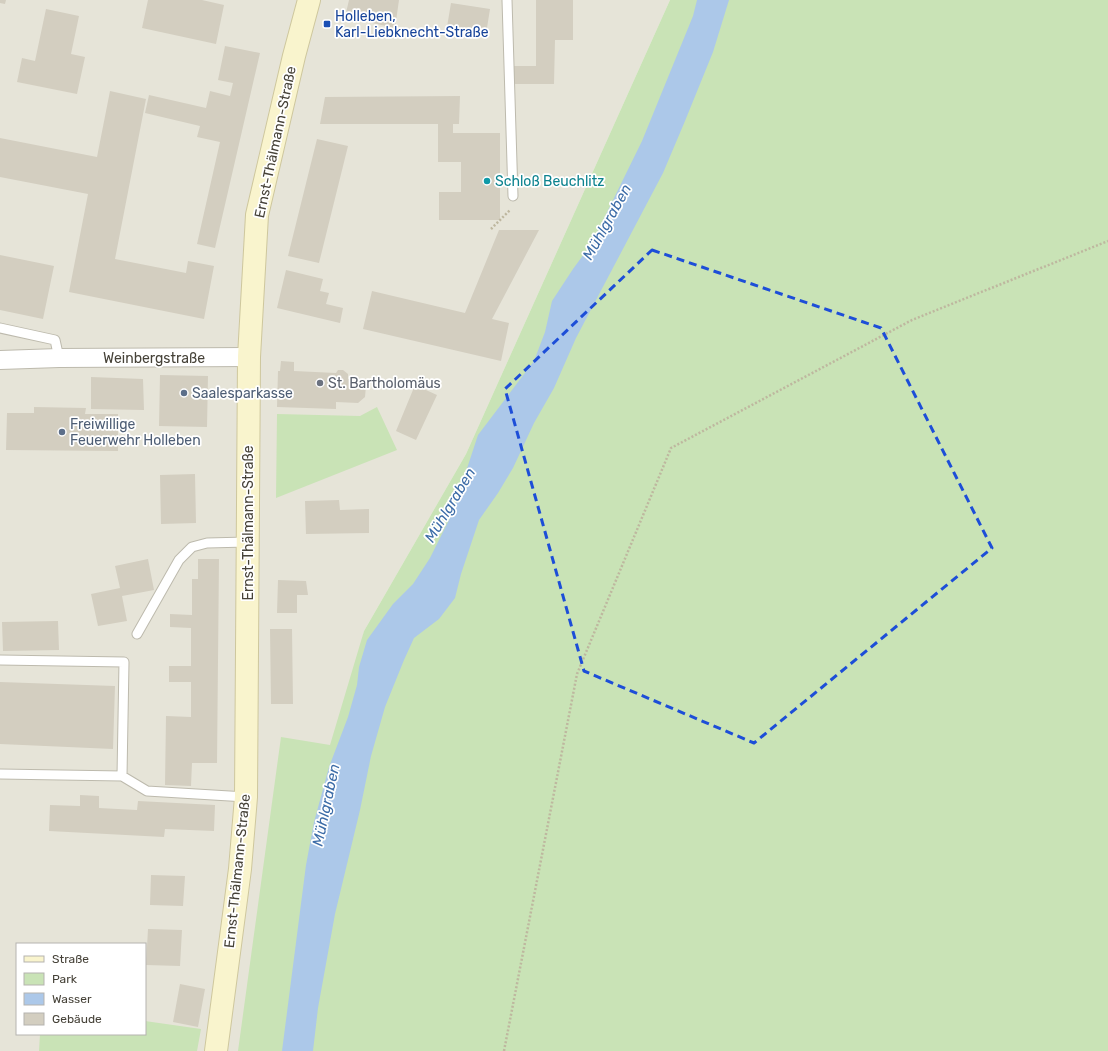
<svg xmlns="http://www.w3.org/2000/svg" width="1108" height="1051" font-family="Rubik,sans-serif">
  <style>
    .residential { fill: #e6e4d8; fill-rule: evenodd }
    .green { fill: #c9e3b6 }
    .water { fill: #acc8e9 }
    .building { fill: #d3cec0 }
    .lines { fill: none; stroke-linecap: round; stroke-linejoin: round }
    .service-casing { stroke: #bdbaad; stroke-width: 11 }
    .minor-casing { stroke: #bdbaad; stroke-width: 20 }
    .secondary-casing { stroke: #cec79d; stroke-width: 24 }
    .path { stroke: #beb79f; stroke-width: 2.5; stroke-dasharray: 2 2; stroke-linecap: butt }
    .service { stroke: #fff; stroke-width: 9 }
    .minor { stroke: #fff; stroke-width: 18 }
    .secondary { stroke: #f9f4cd; stroke-width: 22 }
    .marked { fill: none; stroke: #1d4ed8; stroke-width: 3; stroke-dasharray: 8 5; stroke-linejoin: round }
    .transit-dot { fill: #1a4fb4; stroke: #fff; stroke-width: 1.5 }
    .culture-dot { fill: #0f9aa8; stroke: #fff; stroke-width: 1.5 }
    .worship-dot { fill: #6b7280; stroke: #fff; stroke-width: 1.5 }
    .service-dot { fill: #5c6f8a; stroke: #fff; stroke-width: 1.5 }
    .labels { text-anchor: middle; stroke-width: 3.5; stroke-linejoin: round; paint-order: stroke }
    .transit-label { font-size: 14px; fill: #164399; stroke: #fff; text-anchor: start }
    .street-label { font-size: 14px; fill: #464238; stroke: #fff }
    .culture-label { font-size: 14px; fill: #0d838f; stroke: #fff; text-anchor: start }
    .worship-label { font-size: 14px; fill: #5b616d; stroke: #fff; text-anchor: start }
    .service-label { font-size: 14px; fill: #4e5e75; stroke: #fff; text-anchor: start }
    .water-label { font-size: 15px; font-style: italic; fill: #3c6ca7; stroke: #fff }
  </style>
  <rect width="100%" height="100%" fill="#f3f1e9"/>
  <!-- residential -->
  <path class="residential" d="M0 0H670L466 454 364 631 277 1051H0ZM17 944H145V1034H17Z"/>
  <!-- green -->
  <path class="green" d="M670 0H1108V1051H238L281 737 330 745 364 631 466 454Z
    M377 407 397 450 276 498 277 414 360 416Z
    M145 1021 201 1029 197 1051H39L40 1034H145Z"/>
  <!-- water -->
  <path class="water" d="M697 0H729L713 52 685 121 663 173 576 338 554 388 534 423 513 468 498 493 479 520 461 574 455 598 439 619 414 638 404 660 385 707 371 756 360 810 335 914 318 1008 313 1051H282L306 865 314 822 329 767 348 717 357 685 359 667 367 640 393 604 413 584 430 558 452 514 478 435 534 361 545 332 552 301 573 269 592 243 614 198 642 141 693 16Z"/>
  <!-- building -->
  <path class="building" d="M0 0H6L5 4 0 3Z
    M148 0H202L224 5 216 44 142 28Z
    M349 0H399L395 28 345 17Z
    M536 0H573V40H555L554 84H514V66H536Z
    M451 3 490 9 486 34 447 27Z
    M46 9 79 16 71 54 85 57 77 94 17 82 22 58 35 61Z
    M225 46 260 53 215 248 197 244 220 142 197 137 200 126 145 113 149 95 206 108 210 91 230 96 233 83 218 80Z
    M110 91 146 99 115 259 186 273 188 261 214 266 204 319 69 292 88 194 0 177V138L97 157Z
    M460 96 459 124H453V133H500V220H439V192H461V162H438V124H320L325 97Z
    M317 139 348 146 319 263 288 256Z
    M499 230H539L492 319 509 323 501 361 363 329 372 291 465 313Z
    M0 255 54 266 43 319 0 310Z
    M286 270 323 279 320 291 329 293 326 304 343 308 340 323 277 308Z
    M281 361 294 362V371L336 373 338 370H343L348 374V379L359 380 366 386 365 397 358 403 336 402V409L277 407 278 371H280Z
    M160 375 208 376 207 427 159 426Z
    M91 377 143 379 144 410 91 409Z
    M415 385 437 395 416 440 396 431Z
    M34 407 86 408 85 414H118V451L6 450 7 413H34Z
    M195 474 196 523 161 524 160 475Z
    M339 500 340 510 369 509V533L306 534 305 501Z
    M148 559 154 590 122 596 127 621 98 626 91 594 120 588 115 566Z
    M198 559H219L217 763H192L191 786 165 785 166 716 191 717V682H169V666H191V628L170 627V614L192 615V579H198Z
    M278 580 306 581 308 595H297V613H277Z
    M58 621 59 650 3 651 2 622Z
    M270 629H292L293 704H271Z
    M0 682 115 686 113 749 0 744Z
    M80 795 99 796V808L137 810 138 801 215 805 214 831 165 829 164 837 49 831 50 805 80 806Z
    M151 875 185 876 183 906 150 905Z
    M148 929 182 930 180 966 146 965Z
    M180 984 205 989 198 1027 173 1022Z"/>
  <g class="lines">
    <defs>
      <path id="service" d="M507 0 513 196
        M0 328 55 340 59 358
        M137 634 179 560 192 547 207 543 247 542
        M0 660 124 662 122 776
        M0 774 122 776 147 791 246 797"/>
      <path id="minor" d="M0 360 59 358 249 357"/>
      <path id="secondary" d="M216 1051 240 869 246 797 249 357 257 215 294 56 309 0"/>
    </defs>
    <!-- service casing -->
    <use href="#service" class="service-casing"/>
    <!-- minor casing -->
    <use href="#minor" class="minor-casing"/>
    <!-- secondary casing -->
    <use href="#secondary" class="secondary-casing"/>
    <!-- path -->
    <path class="path" d="M491 229 510 210
      M504 1051 577 674 671 448 912 320 1108 241"/>
    <!-- service -->
    <use href="#service" class="service"/>
    <!-- minor -->
    <use href="#minor" class="minor"/>
    <!-- secondary -->
    <use href="#secondary" class="secondary"/>
  </g>
  <!-- marked area -->
  <path class="marked" d="M652 250 881 328 992 548 754 743 584 671 505 389Z"/>
  <!-- markers -->
  <rect class="transit-dot" x="323" y="20" width="8" height="8" rx="2"/>
  <circle class="culture-dot" cx="487" cy="181" r="4"/>
  <circle class="worship-dot" cx="320" cy="383" r="4"/>
  <g class="service-dot">
    <circle cx="184" cy="393" r="4"/>
    <circle cx="62" cy="432" r="4"/>
  </g>
  <g class="labels">
    <!-- transit labels -->
    <g class="transit-label">
      <text x="335" y="21">Holleben,<tspan x="335" dy="16">Karl-Liebknecht-Straße</tspan></text>
    </g>
    <!-- street labels -->
    <g class="street-label">
      <text transform="translate(275 142) rotate(-78)" y="5">Ernst-Thälmann-Straße</text>
      <text x="154" y="363">Weinbergstraße</text>
      <text transform="translate(248 523) rotate(-90)" y="5">Ernst-Thälmann-Straße</text>
      <text transform="translate(237 871) rotate(-84)" y="5">Ernst-Thälmann-Straße</text>
    </g>
    <!-- culture labels -->
    <g class="culture-label">
      <text x="495" y="186">Schloß Beuchlitz</text>
    </g>
    <!-- worship labels -->
    <g class="worship-label">
      <text x="328" y="388">St. Bartholomäus</text>
    </g>
    <!-- service labels -->
    <g class="service-label">
      <text x="192" y="398">Saalesparkasse</text>
      <text x="70" y="429">Freiwillige<tspan x="70" dy="16">Feuerwehr Holleben</tspan></text>
    </g>
    <!-- water labels -->
    <g class="water-label">
      <text transform="translate(607 222) rotate(-61)" y="5">Mühlgraben</text>
      <text transform="translate(450 505) rotate(-59)" y="5">Mühlgraben</text>
      <text transform="translate(326 805) rotate(-78)" y="5">Mühlgraben</text>
    </g>
  </g>
  <!-- legend -->
  <rect x="16" y="943" width="130" height="92" fill="#ffffff" stroke="#b5b3af"/>
  <rect x="24" y="956" width="20" height="6" fill="#f9f4cd" stroke="#b5b3af"/>
  <text x="52" y="963" font-size="12" fill="#464238">Straße</text>
  <rect x="24" y="973" width="20" height="12" fill="#c9e3b6" stroke="#b5b3af"/>
  <text x="52" y="983" font-size="12" fill="#464238">Park</text>
  <rect x="24" y="993" width="20" height="12" fill="#acc8e9" stroke="#b5b3af"/>
  <text x="52" y="1003" font-size="12" fill="#464238">Wasser</text>
  <rect x="24" y="1013" width="20" height="12" fill="#d3cec0" stroke="#b5b3af"/>
  <text x="52" y="1023" font-size="12" fill="#464238">Gebäude</text>
</svg>
